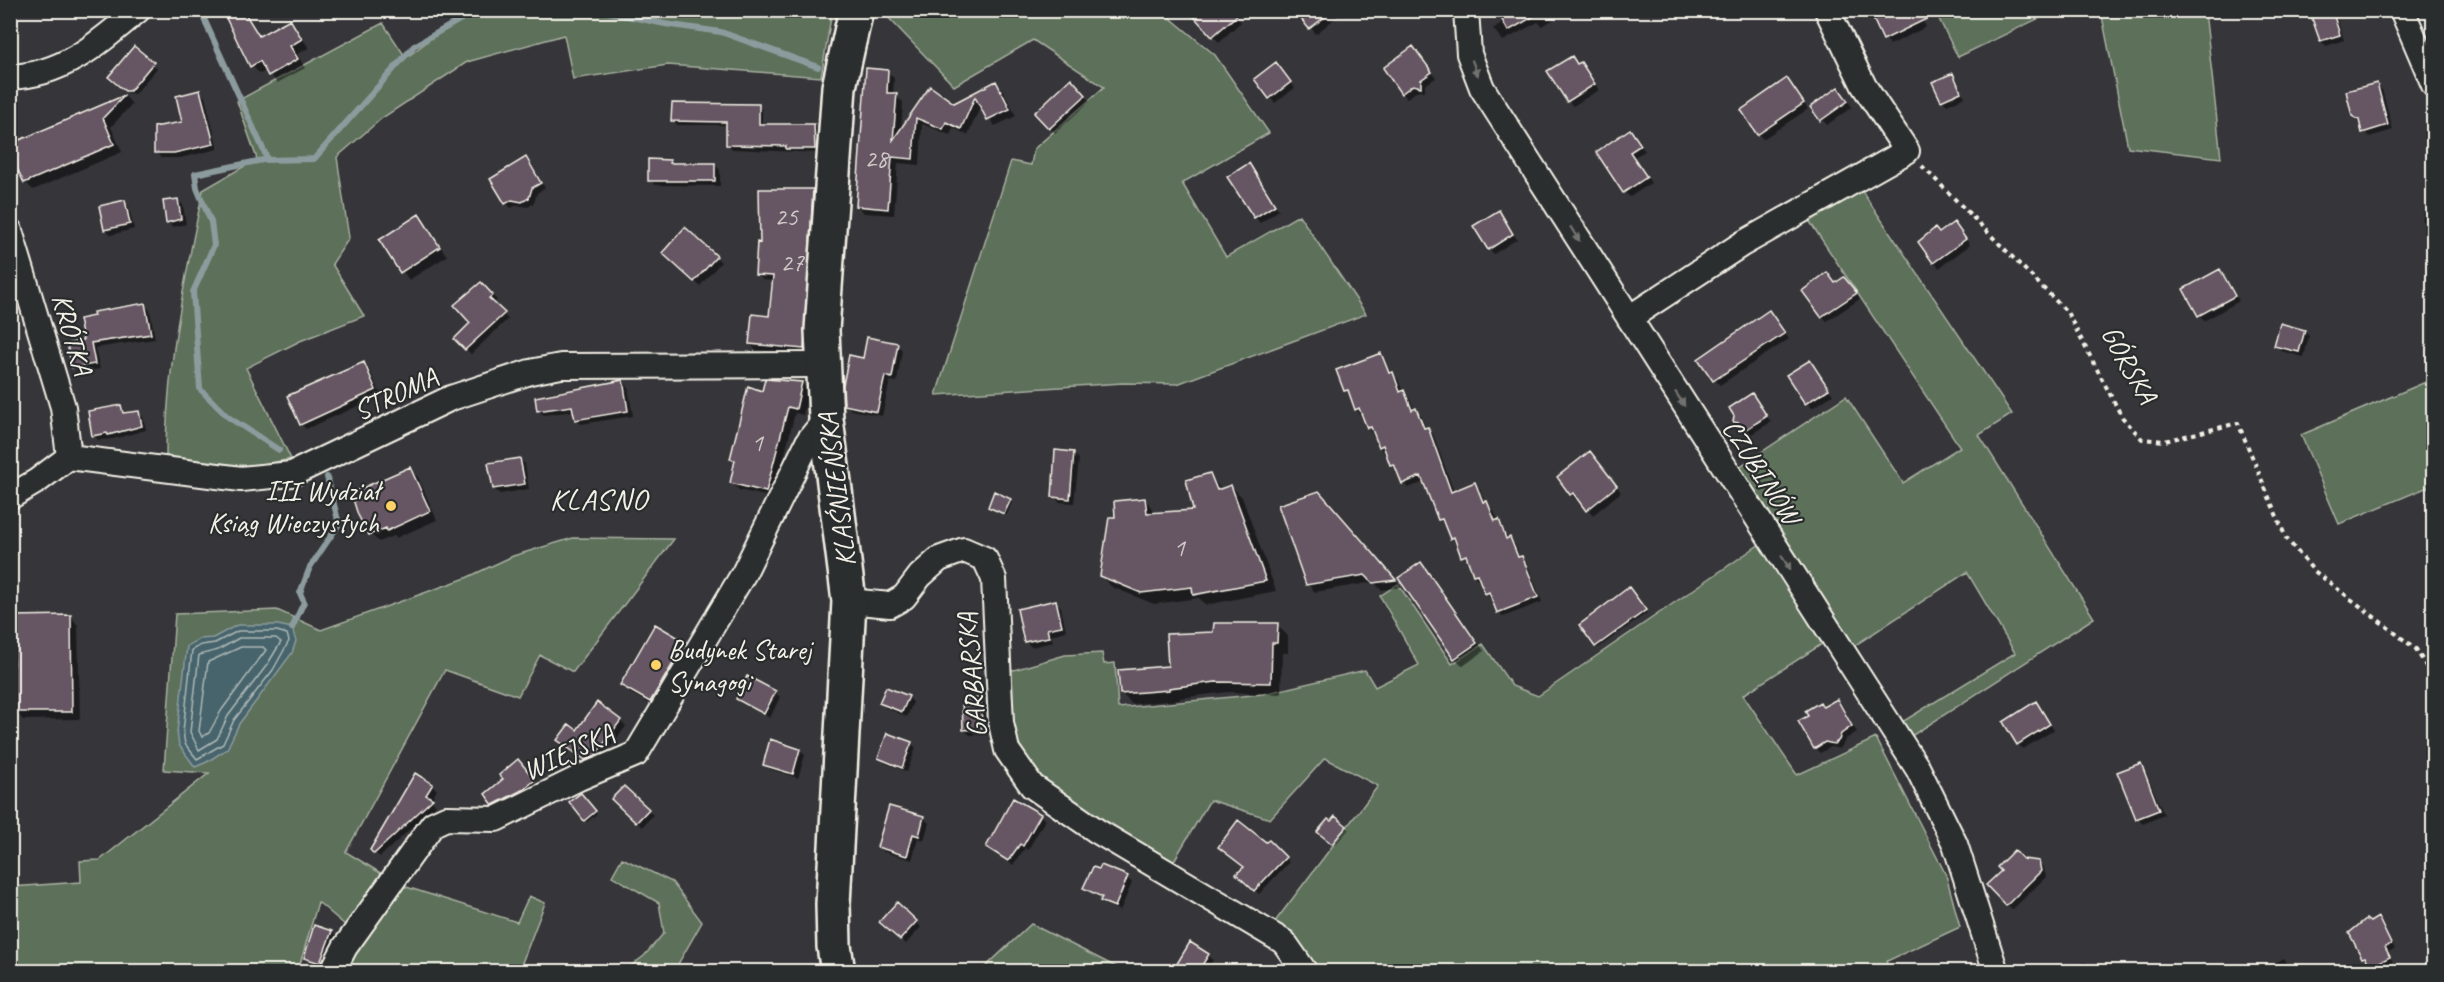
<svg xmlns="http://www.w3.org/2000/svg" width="2444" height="982" font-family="Caveat,sans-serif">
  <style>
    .green { fill: #5c705a; stroke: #a8b0a1; stroke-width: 1.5 }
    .water { fill: #47646c; stroke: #8c9c9e; stroke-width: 1.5 }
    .shadow { fill: #0007 }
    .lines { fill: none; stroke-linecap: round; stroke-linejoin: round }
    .shore { stroke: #afb9b6; stroke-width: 1.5 }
    .stream { stroke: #8c9c9e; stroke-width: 6 }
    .building { fill: #665763; stroke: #f4f1e8; stroke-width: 1.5 }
    .street-casing { stroke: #f4f1e8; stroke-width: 28 }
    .secondary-casing { stroke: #f4f1e8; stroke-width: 38 }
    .path { stroke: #f4f1e8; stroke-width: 4; stroke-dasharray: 4.5 4.5; stroke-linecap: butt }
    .street { stroke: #2a2d2e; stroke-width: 24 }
    .secondary { stroke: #2a2d2e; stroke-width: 33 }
    .oneway { fill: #71726f }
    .poi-dot { fill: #ffd166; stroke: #2a2d2e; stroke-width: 2 }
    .labels { text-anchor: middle; stroke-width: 4.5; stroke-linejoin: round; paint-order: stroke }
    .number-label { font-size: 26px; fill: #d0cac7 }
    .street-label { font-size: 28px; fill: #f4f1e8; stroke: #2a2d2e }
    .poi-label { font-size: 28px; fill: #f4f1e8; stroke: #2a2d2e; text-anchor: end }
    .neighbourhood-label { font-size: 30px; letter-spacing: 1.5px; fill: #f4f1e8; stroke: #2a2d2e }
  </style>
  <rect width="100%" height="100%" fill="#363539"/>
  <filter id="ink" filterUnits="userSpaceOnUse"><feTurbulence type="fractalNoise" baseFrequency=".0167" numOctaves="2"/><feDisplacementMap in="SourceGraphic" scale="12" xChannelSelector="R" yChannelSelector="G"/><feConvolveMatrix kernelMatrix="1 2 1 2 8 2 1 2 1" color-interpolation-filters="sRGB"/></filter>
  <g filter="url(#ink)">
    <!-- green -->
    <path class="green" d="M466 11H832L821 77 668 65 573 79 564 35 467 62 382 118 337 157 349 238 332 264 364 316 300 341 246 368 291 459 250 467 166 457C166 366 185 279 203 190L257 159 237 101 383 23 406 58Z
      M882 11H1162L1215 55 1269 133 1182 183 1226 257 1299 215 1366 314 1177 384 1123 383 936 395 1011 161 1031 165 1034 149 1104 87 1033 40 954 86Z
      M1935 11H2054L1958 57Z
      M2101 11H2205L2221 158 2128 147Z
      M1860 188 2012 414 1979 435 2094 618 1910 737 1902 722 2015 653 1967 572 1851 648 1736 469 1846 396 1903 483 1960 447 1808 219Z
      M2433 379V485L2339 524 2301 435Z
      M573 538 674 539 573 672 540 655 518 696 445 670 346 852 400 885 517 922 529 896 545 903 520 968 526 971H340L359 937 318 902 298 971 11 972V887L81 882 80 861 100 860 209 773 164 770 175 614 277 610 321 630 466 578 513 556Z
      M1760 544 1822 644 1743 695 1797 775 1876 738 1946 875 1960 927 1887 961 1885 971H1312L1271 927 1378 786 1325 758 1270 819 1210 800 1172 864 1099 824 1020 762 1007 726 1006 668 1014 670 1065 655 1102 653 1104 664 1115 663 1118 708 1263 694 1365 670 1375 687 1419 665 1380 596 1398 584 1452 664 1483 644 1512 686 1538 696Z
      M622 858 672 882 702 922 674 971H624L644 956 664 933 659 903 612 876Z
      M1031 924 1124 971H981Z"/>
    <!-- water -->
    <path class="water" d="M237 625H278L292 628 296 641 292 653 239 724 227 749 207 762 195 767 179 745 177 732 187 646 199 639 213 638Z"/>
    <!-- shadow -->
    <path class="shadow" d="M10 10H25L10 21Z
      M229 10H244L261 37 290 21 309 48 297 54 305 68 277 83 267 70 260 74 252 66 225 13Z
      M1231 10 1241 22 1219 42 1195 16Z
      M1296 10H1345L1316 34Z
      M1503 10H1558L1560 16 1542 26 1538 22 1503 41 1493 29 1504 21Z
      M1918 10 1926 27 1890 45 1871 11Z
      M2311 10H2334L2344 40 2326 46 2321 41Z
      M134 48 157 68 135 94 127 93 110 77Z
      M1418 53 1436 78 1425 85V91L1419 90 1407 98 1402 93Z
      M1571 57 1586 69 1599 90 1573 106 1568 101Z
      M1281 69 1295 88 1275 103 1256 79Z
      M888 72 894 78 893 94 903 102 901 132 930 88 954 104 996 83 1003 90 1016 116 995 126 981 105 968 135 953 128 950 135 922 124 920 165 898 163 894 215 864 213 857 206Z
      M1952 75 1965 97 1947 105 1942 100Z
      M1787 80 1808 109 1763 139 1758 134Z
      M1071 81 1090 101 1055 133 1036 113Z
      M2377 85 2382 90 2393 130 2369 137 2353 115Z
      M200 92 205 97 218 149 180 158H161L156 152 184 123Z
      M1843 94 1852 107 1827 125 1812 107Z
      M125 96 132 104 111 127 122 152 33 190 25 182 10 145Z
      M758 105 762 110V125H814L818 130V153L732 149 728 144V125H677L673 120Z
      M1630 131 1645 151 1634 157 1651 183 1630 197 1624 192Z
      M526 159 545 188 537 193 534 203 528 207 517 205 511 208 506 203Z
      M669 161 672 165H715L720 170V186L655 185 650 180Z
      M1249 165 1279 210 1260 223 1255 217Z
      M812 191 819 197 810 353 756 350 750 344 770 317 774 281 763 280 757 274 762 244Z
      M2429 193 2434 194V228L2422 221Z
      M178 200 183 205 186 224 173 227 168 222Z
      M124 202 129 207 134 229 111 235 105 229Z
      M1498 212 1517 239 1494 254 1489 249Z
      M419 216 447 256 409 280 381 240Z
      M685 229 721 262 700 286 669 258Z
      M1959 229 1970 245 1939 268 1920 242Z
      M2220 271 2239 301 2204 321 2199 315Z
      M481 284 497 300 493 304 508 319 471 354 456 339 472 323Z
      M1849 284 1860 299 1827 321 1822 316 1836 285Z
      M144 305 150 310 155 339 95 348 100 369 79 373 74 368 85 341Z
      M1769 312 1789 339 1720 385 1715 380Z
      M2304 331 2309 336 2304 357 2281 351 2276 345Z
      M897 345 902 350 897 382 890 381 882 416 851 410 846 404 865 360Z
      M1381 355 1391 374 1398 379 1403 392 1409 397 1415 411 1421 415 1426 429 1433 434 1454 492 1475 484 1480 489 1485 503 1492 508 1509 540 1515 544 1520 558 1527 563 1542 602 1503 617 1474 575 1469 561 1463 556 1440 519 1425 482 1408 488 1403 483 1356 409 1338 371Z
      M363 364 369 369 381 396 306 429 301 424Z
      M1815 367 1833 395 1812 408 1788 376Z
      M10 379 14 394 10 395Z
      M766 381 802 384 809 391 803 415 795 413 774 498 739 490 731 482 736 463 732 458 763 393Z
      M623 382 628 387 633 416 581 424 576 419 575 411 544 415 538 410Z
      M1751 395 1771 422 1750 435 1734 421 1735 415Z
      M121 406 126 414 138 412 143 417 146 430 113 439 98 440 94 435Z
      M1074 454 1079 459 1074 503 1059 502 1054 496Z
      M1595 458 1621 492 1593 515 1579 498 1576 500 1571 494 1559 477Z
      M520 459 525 464 529 489 500 494 494 489Z
      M409 469 418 477 437 520 396 538 394 536 379 542 370 534Z
      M1209 475 1222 490 1231 486 1242 497 1276 591 1206 605 1199 598 1154 604 1112 587 1101 576 1117 518 1145 499 1156 514 1195 512Z
      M1010 500 1012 502 1007 515 992 509Z
      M1326 500 1402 587 1381 590 1374 582 1315 592 1308 584Z
      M1421 564 1484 651 1463 666 1455 658Z
      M1631 591 1647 613 1598 648 1596 646Z
      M1056 602 1061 607 1066 631 1051 635 1053 642 1031 647 1026 641Z
      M70 616 78 625 80 719 23 720 15 711Z
      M1277 625 1288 636V653H1282L1281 694 1228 692 1180 698V700L1132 704 1121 693 1169 667 1215 633Z
      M656 626 685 643 694 651 659 709 630 693 622 685Z
      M775 692 780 697 770 718 737 699Z
      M908 697 913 702 907 717 886 708 881 703Z
      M980 700 986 705 987 734 970 735 964 730Z
      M1836 701 1857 732 1846 739 1840 749 1831 747 1820 753 1815 748 1824 708Z
      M2036 703 2054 730 2023 749 2018 744Z
      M598 704 626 726 600 761 591 765 559 740 577 732Z
      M911 743 916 748 907 772 885 763 880 758Z
      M800 750 805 755 798 778 770 769 764 764Z
      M2140 765 2145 770 2164 815 2143 824 2138 818Z
      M523 766 540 786 499 809 494 804Z
      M432 785 437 790 431 800 436 805 380 857 372 850Z
      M624 788 653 815 642 827 613 799Z
      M581 795 597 814 587 822 571 803Z
      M1040 815 1045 820 1028 850 1025 848 1013 865 987 847Z
      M923 818 929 823 924 840 918 838 912 860 884 852 878 847Z
      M1336 818 1349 829 1335 845 1319 832Z
      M1269 842 1289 862 1259 894 1238 874Z
      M2022 861 2039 863 2044 868 2046 877 2012 910 1988 885Z
      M1100 871 1127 878 1132 883 1120 911 1107 905 1102 899 1085 888Z
      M2377 919 2395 949 2388 952 2397 972 2376 971 2363 958 2370 924Z
      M916 922 921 927 906 944 886 927Z
      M332 932 337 937 326 968 311 963 305 957Z
      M1208 955 1213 960 1206 972H1175Z
      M2284 958 2293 972H2259Z
      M2085 962 2092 972H2059V970Z"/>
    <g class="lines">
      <!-- shore -->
      <path class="shore" d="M238 631H277L287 634 289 641 273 670 234 720 223 744 197 759 185 744 183 732 192 650 201 645 215 643Z
        M239 638H276L281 642 267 665 228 716 217 739 199 750 190 732 199 655 218 650Z
        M241 647H263L266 650 221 711 209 733 202 737 199 731 208 662Z"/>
      <!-- stream -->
      <path class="stream" d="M200 10 268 160
        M599 10 665 24 721 32 818 67
        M279 450 228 417 200 389 193 292 214 245 211 222 197 188 195 174 263 160 314 159 414 46 477 10
        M292 628 304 602 300 593 310 567 339 524 327 477"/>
    </g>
    <!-- building -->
    <path class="building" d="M222 10H243L259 36 290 19 302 39 290 46 298 59 268 76 260 61 250 67Z
      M1188 10H1243L1212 37Z
      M1294 10H1334L1309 29Z
      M1497 10H1545L1508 31Z
      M1869 10H1945L1883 40Z
      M2309 10H2332L2340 35 2320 41Z
      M134 46 154 62 130 91H125L108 77Z
      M1413 46 1432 72 1421 80V87L1413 85 1401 94 1383 68Z
      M1572 56 1577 64 1581 62 1595 84 1567 102 1547 71Z
      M1276 62 1291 82 1269 99 1254 79Z
      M866 68 888 70 887 93H897L893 140 930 86 954 103 996 81 1010 109 987 120 975 97 961 129 946 122 943 129 916 118 913 159 892 157 888 209 856 206Z
      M1953 73 1961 92 1941 101 1932 82Z
      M1071 78 1086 95 1049 129 1034 113Z
      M1787 78 1804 103 1757 135 1741 110Z
      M2377 83 2388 125 2362 133 2359 120 2352 116 2346 91Z
      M1838 87 1848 101 1820 121 1810 107Z
      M200 90 214 144 174 153H154V127L182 122 176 96Z
      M125 95 103 118 114 144 24 183 10 153V144Z
      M672 103 759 104V124H814L815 149H786V146L726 145V122L671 121Z
      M1630 129 1641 145 1630 152 1647 177 1623 193 1596 152Z
      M526 157 541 183 532 188 529 198 522 202 512 200 505 204 490 179Z
      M648 159 670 160V163H715V181H648Z
      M1249 163 1275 205 1254 218 1227 177Z
      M759 189H813L804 349 749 344 752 314 769 316 773 276 755 275 757 242 760 243Z
      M178 199 181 219 166 223 163 201Z
      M125 200 130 224 104 230 99 206Z
      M1499 210 1513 234 1488 250 1473 226Z
      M419 214 440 247 400 273 379 240Z
      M1954 222 1966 239 1933 263 1918 242 1935 228 1939 233Z
      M685 227 717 256 694 282 662 253Z
      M2220 269 2235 296 2198 316 2183 289Z
      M1827 272 1835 283 1844 277 1857 293 1821 317 1802 291Z
      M481 282 493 295 489 298 505 313 465 350 454 339 470 323 454 305Z
      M145 303 151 334 91 343 95 364 72 368 67 344 83 340 79 319 94 316 93 312Z
      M1769 310 1785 333 1713 381 1698 359Z
      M2280 323 2305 330 2299 352 2274 346Z
      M867 337 898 343 892 378 885 376 877 412 844 405 843 385 849 355 863 358Z
      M1381 353 1389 373 1393 372 1400 392 1404 390 1412 410 1416 408 1424 428 1428 427 1451 492 1475 482 1483 502 1487 501 1495 521 1499 519 1506 539 1510 537 1518 557 1522 556 1538 597 1497 613 1489 592 1485 594 1477 574 1473 575 1466 555 1461 557 1454 537 1450 539 1442 519 1438 520 1421 476 1402 484 1394 464 1390 465 1383 445 1379 447 1371 427 1367 428 1359 408 1355 410 1348 390 1344 391 1336 370Z
      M1810 360 1829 389 1805 404 1786 375Z
      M364 362 376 390 300 425 287 396Z
      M765 379 802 382 796 409 788 407 766 492 730 483 735 460 730 459 748 386 762 391Z
      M623 380 628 411 575 420 572 406 537 411 535 397Z
      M1752 393 1767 416 1744 431 1739 423 1733 422 1734 416 1729 408Z
      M121 405 123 413 139 411 142 426 108 435 107 433 92 436 88 411Z
      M1055 450 1074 452 1070 499 1052 497Z
      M1590 451 1617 486 1586 511 1573 493 1570 495 1557 477Z
      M520 458 525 484 493 489 488 463Z
      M410 467 430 511 387 531 386 528 369 535 358 515 351 493Z
      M1210 473 1217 490 1231 485 1266 581 1193 595 1192 587 1141 593 1100 576 1109 517H1115L1114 501 1145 498 1147 513 1193 510 1186 480Z
      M994 491 1011 499 1004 514 988 507Z
      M1319 491 1374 554 1396 580 1373 583 1365 575 1306 585 1278 505Z
      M1421 562 1477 643 1454 659 1398 578Z
      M1629 587 1646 610 1595 647 1579 625Z
      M1056 600 1062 626 1047 629 1049 637 1024 642 1017 609Z
      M71 615 72 712H13V616Z
      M1214 623H1278L1277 643H1272L1271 683 1216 682 1169 688V690L1120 694 1118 670 1168 666 1166 634 1213 632Z
      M655 624 686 642 650 702 620 685Z
      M747 676 776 691 764 714 736 699Z
      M886 687 909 696 902 712 879 703Z
      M981 698 982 729 963 730 962 699Z
      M1837 699 1852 726 1841 734 1839 740 1834 744 1825 742 1814 749 1798 721 1808 716 1805 711 1820 702 1823 707Z
      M2036 701 2050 724 2017 745 2003 722Z
      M597 702 621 720 595 756 585 760 557 740 569 724 577 730Z
      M887 733 912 742 902 768 878 758Z
      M770 739 800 749 793 774 763 765Z
      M518 759 535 780 524 789 493 805 485 794 503 779 499 775Z
      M2141 763 2159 810 2136 819 2117 772Z
      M415 773 433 784 426 795 433 799 374 854 370 850Z
      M624 786 649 809 636 823 611 799Z
      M581 793 596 811 584 821 569 802Z
      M1013 798 1041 814 1023 846 1020 844 1008 861 986 847Z
      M889 806 924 816 919 836 913 834 907 856 877 847Z
      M1335 816 1347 826 1332 844 1317 832 1328 819 1331 821Z
      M1238 820 1266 842 1269 840 1286 857 1254 891 1236 874 1244 867 1218 847Z
      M2014 850 2023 859 2039 861 2041 871 2006 906 1986 885 2001 871 1997 867Z
      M1101 865 1128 876 1115 907 1100 901 1102 897 1083 888 1093 867 1099 869Z
      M897 902 917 921 900 940 879 922Z
      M2378 917 2391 944 2385 947 2390 957 2370 967 2365 957 2362 958 2349 933 2366 919 2370 922Z
      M314 925 332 931 320 963 304 958Z
      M1190 942 1209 954 1198 972H1172Z"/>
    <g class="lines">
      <defs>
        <path id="street" d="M1466 10 1469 54 1482 88 1918 769 1955 844 1996 972
          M2402 10 2434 85
          M10 77C64 75 99 43 138 10
          M10 231 63 407 69 457
          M1629 318 1742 244 1907 151 1864 86 1827 10
          M10 497 37 481 69 457 241 479 292 474 451 398 530 372 561 366 822 365
          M849 601 890 605 904 597 920 576 939 559 964 550 985 559 994 579 1001 723 1007 750 1032 786 1097 831 1284 942 1305 972
          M332 972 345 947 433 824 446 818 496 819 579 778 636 754 744 573 809 440 826 419"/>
        <path id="secondary" d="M838 972 834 946 833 904 849 601 826 419 822 330 839 87 856 10"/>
      </defs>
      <!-- street casing -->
      <use href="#street" class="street-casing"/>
      <!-- secondary casing -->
      <use href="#secondary" class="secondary-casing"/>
      <!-- path -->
      <path class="path" d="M1922 166 2067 312 2122 417 2142 439 2165 441 2238 423 2286 538 2313 570 2416 649 2434 680"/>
      <!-- street -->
      <use href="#street" class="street"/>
      <!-- secondary -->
      <use href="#secondary" class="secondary"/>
    </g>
    <!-- one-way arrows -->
    <defs><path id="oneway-solid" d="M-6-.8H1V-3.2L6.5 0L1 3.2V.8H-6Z" transform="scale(1.5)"/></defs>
    <g class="oneway">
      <use href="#oneway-solid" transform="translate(1475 68) rotate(69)"/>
      <use href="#oneway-solid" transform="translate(1575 234) rotate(58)"/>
      <use href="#oneway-solid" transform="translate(1680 399) rotate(57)"/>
      <use href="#oneway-solid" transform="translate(1786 563) rotate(57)"/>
    </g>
  </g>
  <!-- markers -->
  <g class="poi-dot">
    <circle cx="391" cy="506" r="6"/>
    <circle cx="656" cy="665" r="6"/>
  </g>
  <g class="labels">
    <!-- number labels -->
    <g class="number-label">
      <text x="876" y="167">28</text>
      <text x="786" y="225">25</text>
      <text x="792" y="271">27</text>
      <text x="757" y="451">1</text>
      <text x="1179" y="556">1</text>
    </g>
    <!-- street labels -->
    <g class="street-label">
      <text transform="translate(73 334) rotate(74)" y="10">KRÓTKA</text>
      <text transform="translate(2130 364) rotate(61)" y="10">GÓRSKA</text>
      <text transform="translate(395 393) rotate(-25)" y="10">STROMA</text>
      <text transform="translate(1762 471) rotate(57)" y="10">CZUBINÓW</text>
      <text transform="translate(836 490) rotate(-97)" y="10">KLAŚNIEŃSKA</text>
      <text transform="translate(971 675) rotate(-95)" y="10">GARBARSKA</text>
      <text transform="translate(568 751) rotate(-25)" y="10">WIEJSKA</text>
    </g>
    <!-- poi labels -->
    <g class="poi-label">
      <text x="379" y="500">III Wydział<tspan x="379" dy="32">Ksiąg Wieczystych</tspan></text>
      <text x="668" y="659" text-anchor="start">Budynek Starej<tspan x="668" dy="32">Synagogi</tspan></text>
    </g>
    <!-- neighbourhood labels -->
    <g class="neighbourhood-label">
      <text x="599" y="509">KLASNO</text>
    </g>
  </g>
  <!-- margin -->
  <rect width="2444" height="982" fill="none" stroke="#2a2d2e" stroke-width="36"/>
  <rect x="18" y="18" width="2408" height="946" fill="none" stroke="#f4f1e8" stroke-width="2" filter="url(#ink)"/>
</svg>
